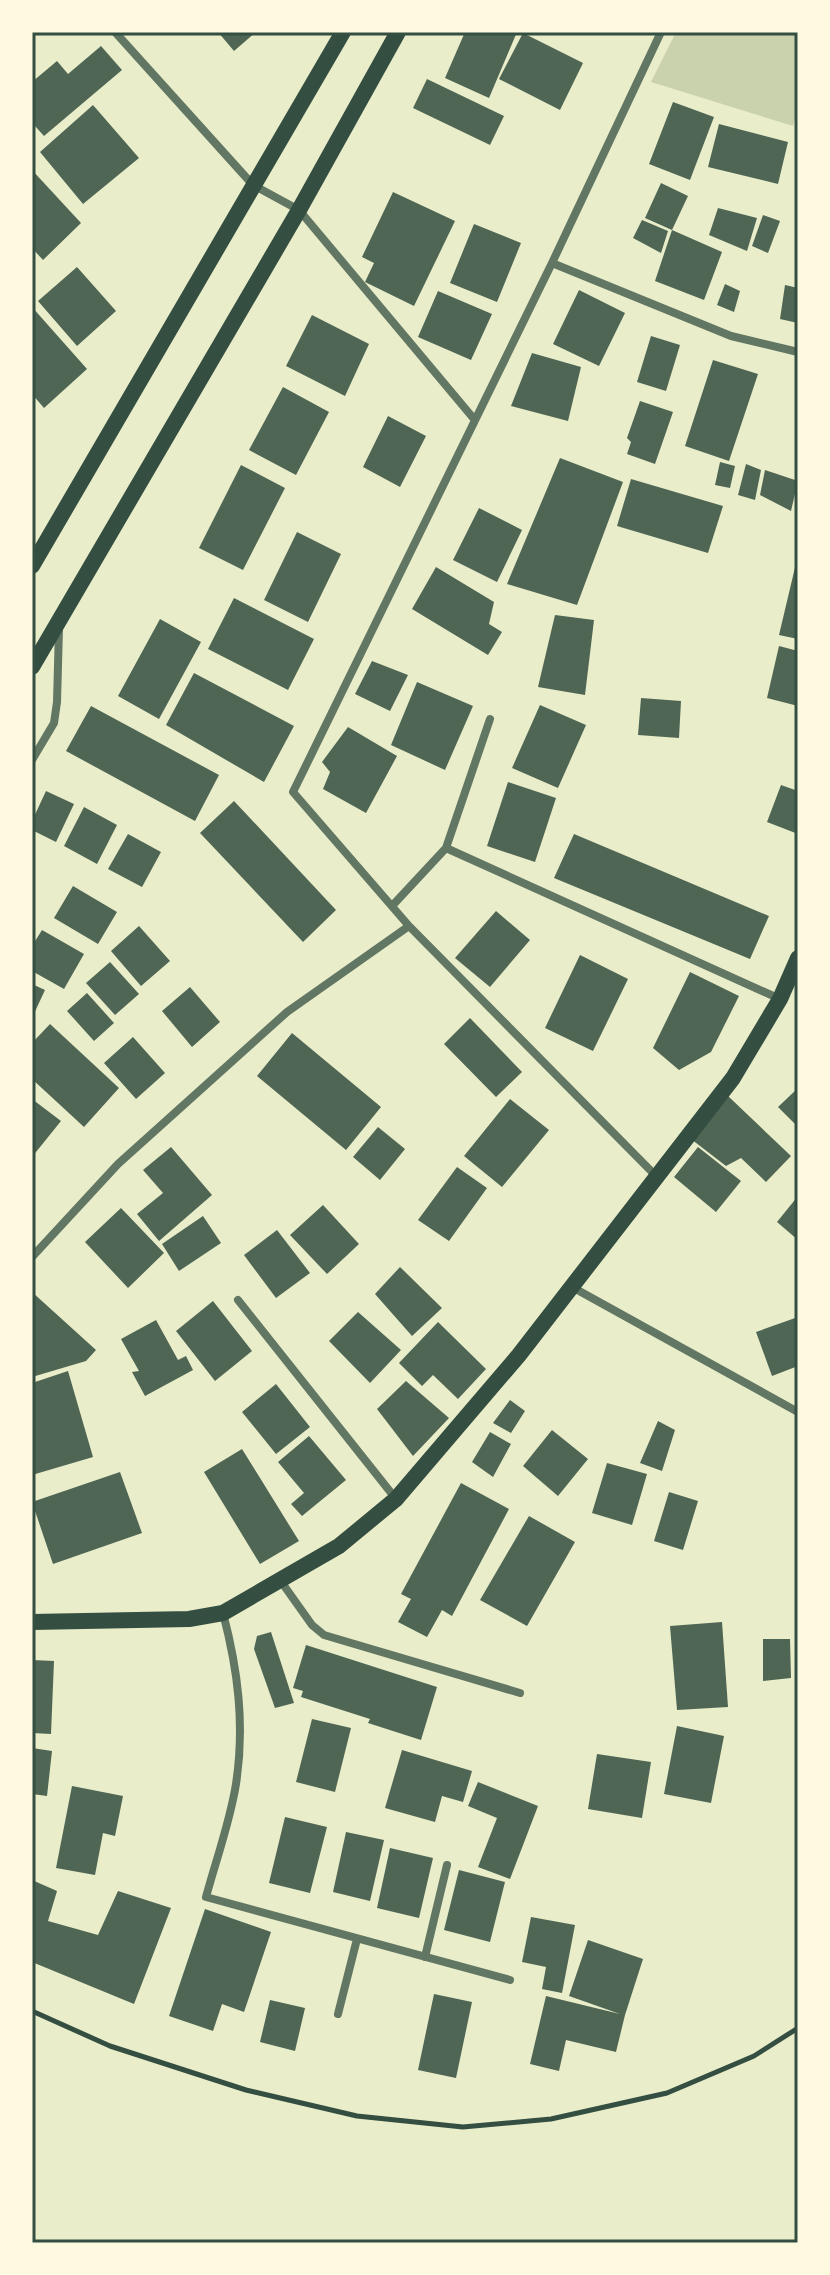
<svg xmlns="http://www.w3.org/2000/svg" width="830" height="2275" font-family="'Titillium Web',sans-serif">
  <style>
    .green { fill: #cad2ad }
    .building { fill: #4f6655 }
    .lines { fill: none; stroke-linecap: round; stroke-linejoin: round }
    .path { stroke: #344e41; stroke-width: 5 }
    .minor { stroke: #617663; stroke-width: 8 }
    .secondary { stroke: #344e41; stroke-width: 16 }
    .neatline { fill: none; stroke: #344e41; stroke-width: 3 }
  </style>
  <rect width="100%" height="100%" fill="#e9edc9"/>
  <!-- green -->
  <path class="green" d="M676 32H798V108L793 126 651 82Z"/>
  <!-- building -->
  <path class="building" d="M218 32H256L234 51Z
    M465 32H517L489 98 445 78Z
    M523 33 583 63 560 110 499 79Z
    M101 46 122 70 44 136 35 126 32 129V82L57 61 68 74Z
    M427 79 504 116 490 145 413 108Z
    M673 102 714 117 690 180 649 164Z
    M93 105 139 158 83 204 40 152Z
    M719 124 788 142 778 184 708 167Z
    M32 170 81 223 43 260 32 248Z
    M661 183 688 196 672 230 645 218Z
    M393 192 455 221 414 306 365 282 374 263 362 257Z
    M718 208 757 218 747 251 709 235Z
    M763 215 780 221 768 253 752 246Z
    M642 220 668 231 661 253 633 238Z
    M474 224 521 243 497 302 450 283Z
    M672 230 722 252 704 300 655 281Z
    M77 267 116 311 77 346 38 301Z
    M725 284 740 291 734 312 717 305Z
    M785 285 798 288V323L780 319Z
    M579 290 625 313 599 366 553 344Z
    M438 291 492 314 471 360 418 337Z
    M32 307 87 369 44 408 32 394Z
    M312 315 369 344 345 396 286 366Z
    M651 336 680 345 666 391 637 382Z
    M532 353 581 367 568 421 511 406Z
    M713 360 758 374 729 461 685 446Z
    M283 387 329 412 296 475 249 450Z
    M640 401 673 412 655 464 627 454 631 442 627 438Z
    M388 416 426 436 400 487 363 467Z
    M560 458 623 482 577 605 507 584Z
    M720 462 735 466 730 488 715 485Z
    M746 464 761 470 755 500 738 495Z
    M241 465 285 488 243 570 199 548Z
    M765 470 798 481 791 511 760 495Z
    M631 479 723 506 708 553 617 526Z
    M479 508 522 530 497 582 453 560Z
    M297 532 341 554 308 622 264 600Z
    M797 559H798V639L779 635Z
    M436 567 494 602 489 624 502 632 488 655 412 609Z
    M234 598 314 639 288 690 208 649Z
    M555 615 594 620 585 695 538 687Z
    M160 619 201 642 159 719 118 696Z
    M779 646 798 651V706L767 698Z
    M372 661 408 675 390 711 355 694Z
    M194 673 294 726 264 782 166 725Z
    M417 682 473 706 445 770 391 745Z
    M641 698 681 701 679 738 638 735Z
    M540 705 586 725 558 788 512 768Z
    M91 706 219 775 195 821 66 751Z
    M348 727 397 756 366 813 323 789 330 772 322 762Z
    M508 782 556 798 535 862 487 846Z
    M781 785 798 791V834L767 822Z
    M46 791 74 804 56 842 32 830V821Z
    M234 801 336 910 303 942 200 833Z
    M84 807 117 825 97 864 64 846Z
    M128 834 161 852 142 887 108 869Z
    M574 834 769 916 750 959 554 878Z
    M73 886 117 912 98 944 54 918Z
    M496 911 530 940 490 987 455 958Z
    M139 926 170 961 141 986 111 951Z
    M42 930 84 954 64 989 32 971V946Z
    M580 955 628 979 593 1051 545 1028Z
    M110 962 139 994 115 1015 86 983Z
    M690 972 739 996 711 1052 679 1070 653 1048Z
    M32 984 45 990 32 1018Z
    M190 987 220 1022 192 1047 162 1011Z
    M87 993 114 1023 94 1041 67 1011Z
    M470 1018 522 1072 496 1097 444 1044Z
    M50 1024 119 1088 84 1127 32 1079V1043Z
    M292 1033 381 1107 346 1150 257 1076Z
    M133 1037 165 1073 136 1099 104 1063Z
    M798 1088V1127L778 1107Z
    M728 1096 791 1156 766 1182 741 1158 726 1166 691 1139Z
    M32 1099 61 1121 32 1157Z
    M510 1099 549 1130 502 1187 464 1156Z
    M378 1127 405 1149 380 1180 353 1157Z
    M171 1147 212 1195 159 1241 137 1214 163 1193 143 1170Z
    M698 1147 741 1181 716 1212 674 1177Z
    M457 1167 487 1188 449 1241 418 1220Z
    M798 1196V1240L777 1222Z
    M323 1205 359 1244 327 1274 290 1235Z
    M121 1208 164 1253 128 1288 85 1242Z
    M203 1216 221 1243 179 1271 162 1244Z
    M277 1230 310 1273 276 1298 244 1255Z
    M400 1267 442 1308 412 1336 375 1294Z
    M32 1292 96 1350 86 1361 32 1377Z
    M213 1301 252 1351 215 1381 176 1331Z
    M358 1312 401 1350 370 1383 329 1341Z
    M798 1317V1366L772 1376 756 1332Z
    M156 1320 178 1360 186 1356 193 1370 145 1396 132 1372 139 1371 121 1339Z
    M438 1322 486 1369 458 1399 433 1375 422 1386 399 1363Z
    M68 1371 93 1457 32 1475V1383Z
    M406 1381 449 1418 413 1456 377 1409Z
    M276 1384 310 1427 276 1454 242 1412Z
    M510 1400 525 1411 511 1433 493 1423Z
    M658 1421 675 1430 662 1471 640 1463Z
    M552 1430 588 1459 558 1496 523 1466Z
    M490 1432 511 1444 493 1477 472 1462Z
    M309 1436 346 1480 302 1516 291 1504 304 1493 278 1462Z
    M242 1449 299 1541 260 1564 204 1472Z
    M607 1463 647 1474 632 1525 592 1513Z
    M120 1472 142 1533 53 1564 32 1502Z
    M461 1483 509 1509 452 1616 442 1610 427 1637 398 1622 411 1599 401 1594Z
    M669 1492 698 1501 683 1550 654 1541Z
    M529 1516 575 1542 527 1626 480 1600Z
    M722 1622 728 1707 677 1710 670 1626Z
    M271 1632 294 1703 275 1708 254 1649 257 1636Z
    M763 1639H790L791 1678 763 1681Z
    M306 1645 437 1687 421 1740 368 1723 370 1719 301 1697 303 1691 293 1688Z
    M32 1660 54 1661 51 1734 32 1733Z
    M312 1719 351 1728 335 1792 296 1782Z
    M677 1726 724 1736 711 1803 664 1794Z
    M32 1748 52 1751 47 1796 32 1794Z
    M402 1750 472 1771 463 1802 442 1796 435 1822 385 1808Z
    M597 1754 651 1762 642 1818 588 1809Z
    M478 1782 538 1806 510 1879 478 1867 497 1818 468 1806Z
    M72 1786 123 1796 115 1836 103 1833 95 1875 56 1868Z
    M285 1817 327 1827 310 1893 269 1883Z
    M346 1832 384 1840 370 1901 333 1892Z
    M390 1848 433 1858 419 1918 377 1908Z
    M459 1870 505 1882 490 1942 444 1930Z
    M32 1880 57 1891 48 1921 98 1935 118 1891 171 1908 134 2004 32 1962Z
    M205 1909 271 1932 244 2012 222 2004 213 2031 169 2016Z
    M531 1917 575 1925 562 1993 542 1989 546 1967 522 1962Z
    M588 1940 643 1959 625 2015 616 2052 566 2040 559 2071 530 2064 546 1996 620 2014 569 1996Z
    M434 1994 472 2002 456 2078 418 2070Z
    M270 2000 305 2008 295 2051 260 2042Z"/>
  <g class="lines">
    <!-- path -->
    <path class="path" d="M32 2011 110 2046 246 2090 357 2116 463 2127 551 2119 667 2093 754 2056 798 2028"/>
    <!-- minor -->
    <path class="minor" d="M115 32 253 185 299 210 474 419
      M552 263 731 336 798 352
      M32 760 54 723 57 702 59 628
      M446 848 490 719
      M392 906 446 848 780 999
      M409 926 657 1177
      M32 1257 118 1164 287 1012 409 926 293 792 552 263 661 32
      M572 1287 798 1412
      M238 1300 396 1499
      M280 1580 312 1625 324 1635 520 1693
      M223 1613C238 1670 245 1725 236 1784 230 1822 216 1860 206 1897L510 1980
      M425 1957 447 1865
      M338 2014 357 1939"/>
    <!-- secondary -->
    <path class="secondary" d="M32 566 343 32
      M32 667 299 210 398 32
      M32 1622 189 1619 223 1613 339 1546 396 1499 519 1355 733 1078 780 999 798 958"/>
  </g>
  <!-- border -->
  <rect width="830" height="2275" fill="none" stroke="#fefae0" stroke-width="68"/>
  <rect x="34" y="34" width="762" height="2207" class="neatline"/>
</svg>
